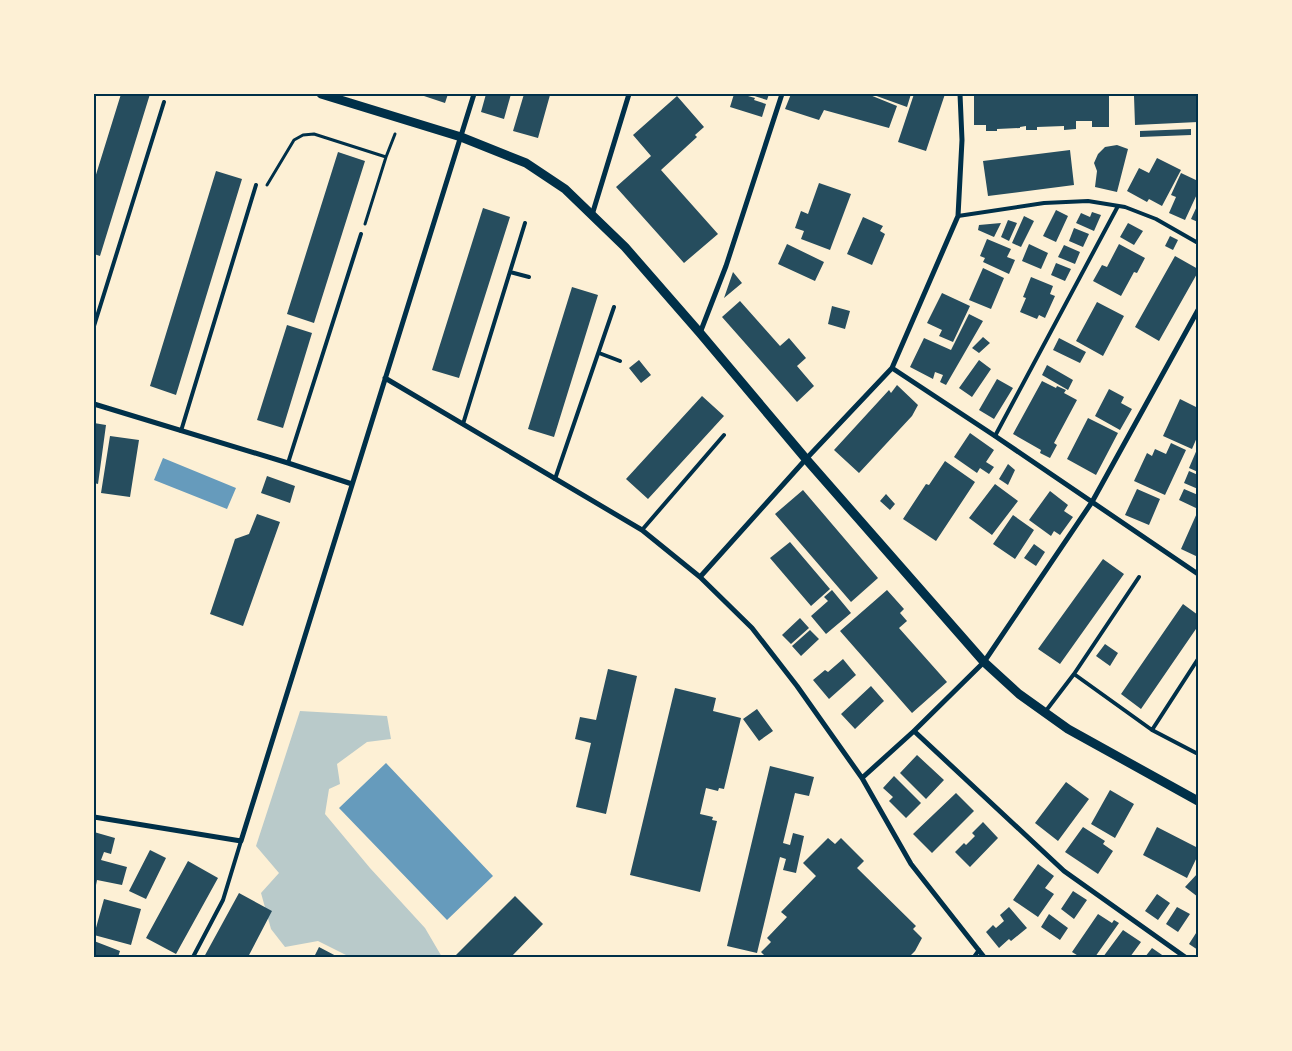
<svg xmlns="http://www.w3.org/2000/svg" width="1292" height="1051" font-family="'Nunito Sans',sans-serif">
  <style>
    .green { fill: #b9caca }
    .water { fill: #669bbc }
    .building { fill: #264d5e }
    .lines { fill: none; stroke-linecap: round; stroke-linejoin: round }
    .path { stroke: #003049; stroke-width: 3 }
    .service { stroke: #003049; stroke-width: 4 }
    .minor { stroke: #003049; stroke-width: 5 }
    .tertiary { stroke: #003049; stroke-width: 9 }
    .neatline { fill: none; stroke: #003049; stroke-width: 2 }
  </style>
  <rect width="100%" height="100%" fill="#fdf0d5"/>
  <!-- green -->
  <path class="green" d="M300 711 387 716 391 739 367 742 337 764 340 784 329 789 325 814 370 868 425 928 442 957H350L318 941 285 947 271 929 261 893 279 873 256 846Z"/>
  <!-- water -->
  <path class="water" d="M163 458 236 488 227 509 154 480Z
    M386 763 493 876 447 920 339 808Z"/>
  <!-- building -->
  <path class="building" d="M121 94H150L100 256 94 254V181Z
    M418 94H448L445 103Z
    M486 94H511L504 119 481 112Z
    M524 94H545L550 95 538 138 513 131Z
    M734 94H741L755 98 754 100 766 104 762 117 730 107Z
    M748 94H769L767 100Z
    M791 94H870V95L897 106 889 128 824 110 819 120 785 109Z
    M871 94H911L907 107Z
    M914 94H945L926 151 898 142Z
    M974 94H1109V127H1092V121H1076V129L1064 130V126L1037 127V130H1026V126L1020 127V128L997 129V131H986V125H974Z
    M1179 94H1198V122L1135 125 1134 96Z
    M677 96 704 127 695 135 697 137 661 170 718 234 684 263 616 187 651 156 633 135Z
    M1191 129V135L1140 137V131Z
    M1117 145 1128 149 1117 192 1095 187 1097 171 1094 163 1098 154 1105 147Z
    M1070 150 1074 185 988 196 983 161Z
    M338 152 365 161 314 323 287 314Z
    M1157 158 1181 170 1162 206 1149 199 1147 202 1127 191 1139 168 1149 173Z
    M216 171 242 179 176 395 150 386Z
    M1181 173 1198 181V192L1185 220 1169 213 1176 197 1171 195Z
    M819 183 851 194 830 250 801 239 804 231 795 228 801 211 808 214Z
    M1198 204V222L1191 219Z
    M483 208 510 217 459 378 432 370Z
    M1056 210 1068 216 1056 242 1043 236Z
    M1092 212 1101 215 1094 231 1076 223 1081 213 1090 217Z
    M1024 216 1034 221 1021 247 1012 243Z
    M863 217 883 226 880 231 885 234 872 265 847 254Z
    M1008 220 1017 223 1009 241 1001 237Z
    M1001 223 994 237 978 230 979 225Z
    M1128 223 1143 231 1134 245 1120 237Z
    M1074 228 1089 234 1083 247 1069 241Z
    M1170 236 1178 240 1173 250 1165 246Z
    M987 239 1011 249 1007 257 1015 260 1009 274 983 262 985 258 980 256Z
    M787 244 824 262 815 281 778 264Z
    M1029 244 1048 253 1041 269 1022 261Z
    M1119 244 1145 258 1137 273 1134 272 1121 296 1093 281 1102 265 1107 267Z
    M1064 245 1080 252 1075 264 1058 257Z
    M1175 256 1198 269V272L1159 341 1135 327Z
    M1056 263 1071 269 1065 281 1051 275Z
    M983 268 1004 278 991 309 969 300Z
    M733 272 742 283 724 298Z
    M1031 277 1053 286 1050 294 1055 296 1045 318 1039 315 1037 319 1020 312 1026 298 1023 297Z
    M572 287 598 295 554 437 528 429Z
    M942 293 970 306 953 342 939 336 942 330 927 323Z
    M740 301 780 346 789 338 806 358 797 366 814 386 797 402 722 317Z
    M1097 302 1124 316 1103 356 1076 341Z
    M832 306 850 311 845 329 828 324Z
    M969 314 983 321 946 385 940 382 943 375 935 372 933 379 910 367 924 338 951 350Z
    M287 325 312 333 283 428 257 420Z
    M983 337 990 343 979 353 972 348Z
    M1059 338 1086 352 1080 363 1053 350Z
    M639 360 651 375 641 383 629 368Z
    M979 360 991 369 972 397 959 388Z
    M1047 365 1073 380 1068 390 1042 375Z
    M997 379 1013 388 994 419 979 410Z
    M1042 381 1056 388 1057 386 1066 390 1064 393 1077 400 1054 443 1057 445 1050 458 1040 453 1041 450 1013 434Z
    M897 385 918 405 912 416 859 473 834 450 889 390 891 393Z
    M1109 389 1124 397 1121 403 1132 409 1120 430 1095 416Z
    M702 396 724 416 648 499 626 479Z
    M1180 399 1198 408V435L1192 449 1163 436Z
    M1088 418 1118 433 1096 475 1067 459Z
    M94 423 106 425 98 484 94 483Z
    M970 433 994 450 986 462 994 467 989 474 980 468 977 473 954 457Z
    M110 436 139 440 130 497 101 493Z
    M1171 443 1186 450 1165 495 1134 481 1147 453 1152 456 1155 449 1166 454Z
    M1198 447V472L1189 468Z
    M945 461 975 482 936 541 903 519 926 484 929 485Z
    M1008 464 1015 470 1008 485 999 479Z
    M1189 471 1198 475V489L1184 483Z
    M267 476 295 486 290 503 261 493Z
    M995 484 1018 501 992 535 969 518Z
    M1137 489 1160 499 1149 525 1125 515Z
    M1184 489 1198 495V509L1179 500Z
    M803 490 878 578 851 602 775 514Z
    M1050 491 1068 505 1064 511 1073 517 1060 535 1054 531 1051 536 1029 520Z
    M886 494 895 504 890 510 880 501Z
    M1197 513 1198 514V557L1181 549Z
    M257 514 280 522 243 626 210 614 235 539 249 534Z
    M1013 515 1034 530 1015 559 993 544Z
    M790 542 830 589 811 606 770 558Z
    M1034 544 1045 552 1036 566 1024 558Z
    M1103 559 1124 574 1060 664 1038 649Z
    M832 590 851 613 826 634 811 616 828 601 824 597Z
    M887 590 904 609 900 613 907 621 899 628 947 682 912 713 840 631Z
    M1183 604 1198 615V626L1141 709 1121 694Z
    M800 618 809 628 791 644 782 635Z
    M810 630 819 639 801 656 792 646Z
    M1105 644 1118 653 1110 666 1096 656Z
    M843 659 856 675 829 699 813 680 825 670 828 672Z
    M608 669 637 676 606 814 576 807 591 743 575 739 580 717 596 720Z
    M871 686 884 701 855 729 841 714Z
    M675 688 716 698 713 711 741 718 724 789 719 788 718 791 706 788 700 814 713 817 712 820 717 821 700 892 630 875Z
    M757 709 773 731 759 741 743 719Z
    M917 755 944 780 926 799 900 773Z
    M770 766 814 777 809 796 795 793 783 843 790 845 793 833 804 836 796 873 783 870 786 859 780 857 757 953 727 946Z
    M894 776 921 803 906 818 889 801 893 797 883 788Z
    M1066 782 1089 799 1058 841 1035 823Z
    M1110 790 1134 804 1115 838 1091 824Z
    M956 793 974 811 932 853 913 834Z
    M983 822 998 838 970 867 955 852 964 843 966 845 975 836 972 833Z
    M1083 827 1105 841 1103 844 1113 851 1098 874 1065 852Z
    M1157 827 1198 848V855L1187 878 1143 855Z
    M94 832 115 838 111 854 104 852 101 860 127 867 122 885 97 880 96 885 94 884Z
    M828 838 835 844 841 838 864 861 857 868 916 926 913 929 922 938 915 951 909 957H766L761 952 771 942 767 938 787 917 781 912 816 876 803 863Z
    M150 850 166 858 146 899 129 891Z
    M188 861 218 878 176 954 146 938Z
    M1038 864 1054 876 1045 888 1054 894 1038 917 1013 900Z
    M1198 873V897L1185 887Z
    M1073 891 1087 900 1074 919 1061 909Z
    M239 893 272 911 248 957H204Z
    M1157 894 1170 903 1158 920 1145 911Z
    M515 896 543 924 511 957H454Z
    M104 899 141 909 131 945 94 935Z
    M1009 907 1027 928 1011 941 1009 939 999 948 986 932 993 925 996 928 1004 921 1000 915Z
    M1177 907 1190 914 1178 932 1166 924Z
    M1049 914 1068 928 1060 940 1041 927Z
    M1098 914 1112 923 1114 920 1119 923 1095 957H1080L1072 952Z
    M1123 930 1141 942 1130 957H1103Z
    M1198 930V950L1189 944Z
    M94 941 120 951 118 957H94Z
    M319 947 338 957H314Z
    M1152 948 1165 957H1145Z"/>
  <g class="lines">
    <!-- path -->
    <path class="path" d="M267 185 294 140 303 135 314 134 386 157
      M365 224 386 157 395 134"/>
    <!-- service -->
    <path class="service" d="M958 216 1044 203 1088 201 1125 207 1156 219 1198 243
      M510 272 529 277
      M94 326 164 102
      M599 353 620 361
      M463 424 525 223
      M181 431 256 185
      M995 436 1118 206
      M288 463 361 234
      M555 479 614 307
      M642 530 724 435
      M1074 674 1139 577
      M1045 712 1074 674 1152 730 1198 754
      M1152 730 1198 659
      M193 957 223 900 241 841
      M974 957 979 950"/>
    <!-- minor -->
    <path class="minor" d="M592 215 629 94
      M700 333 726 266 782 94
      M892 368 995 436 1198 574
      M385 378 642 530 700 577 752 628 797 686 862 778 911 864 984 957
      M94 404 288 463 352 484
      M700 577 806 459 892 368 958 216 962 140 960 94
      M914 731 1064 871 1185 957
      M862 778 914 731 984 662 1092 502 1198 310
      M94 817 241 841 474 94"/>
    <!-- tertiary -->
    <path class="tertiary" d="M321 94 461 137 526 163 565 189 625 247 700 333 806 459 984 662 1019 694 1068 729 1198 801"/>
  </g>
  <!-- border -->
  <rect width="1292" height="1051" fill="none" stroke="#fdf0d5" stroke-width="190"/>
  <rect x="95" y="95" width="1102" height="861" class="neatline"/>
</svg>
